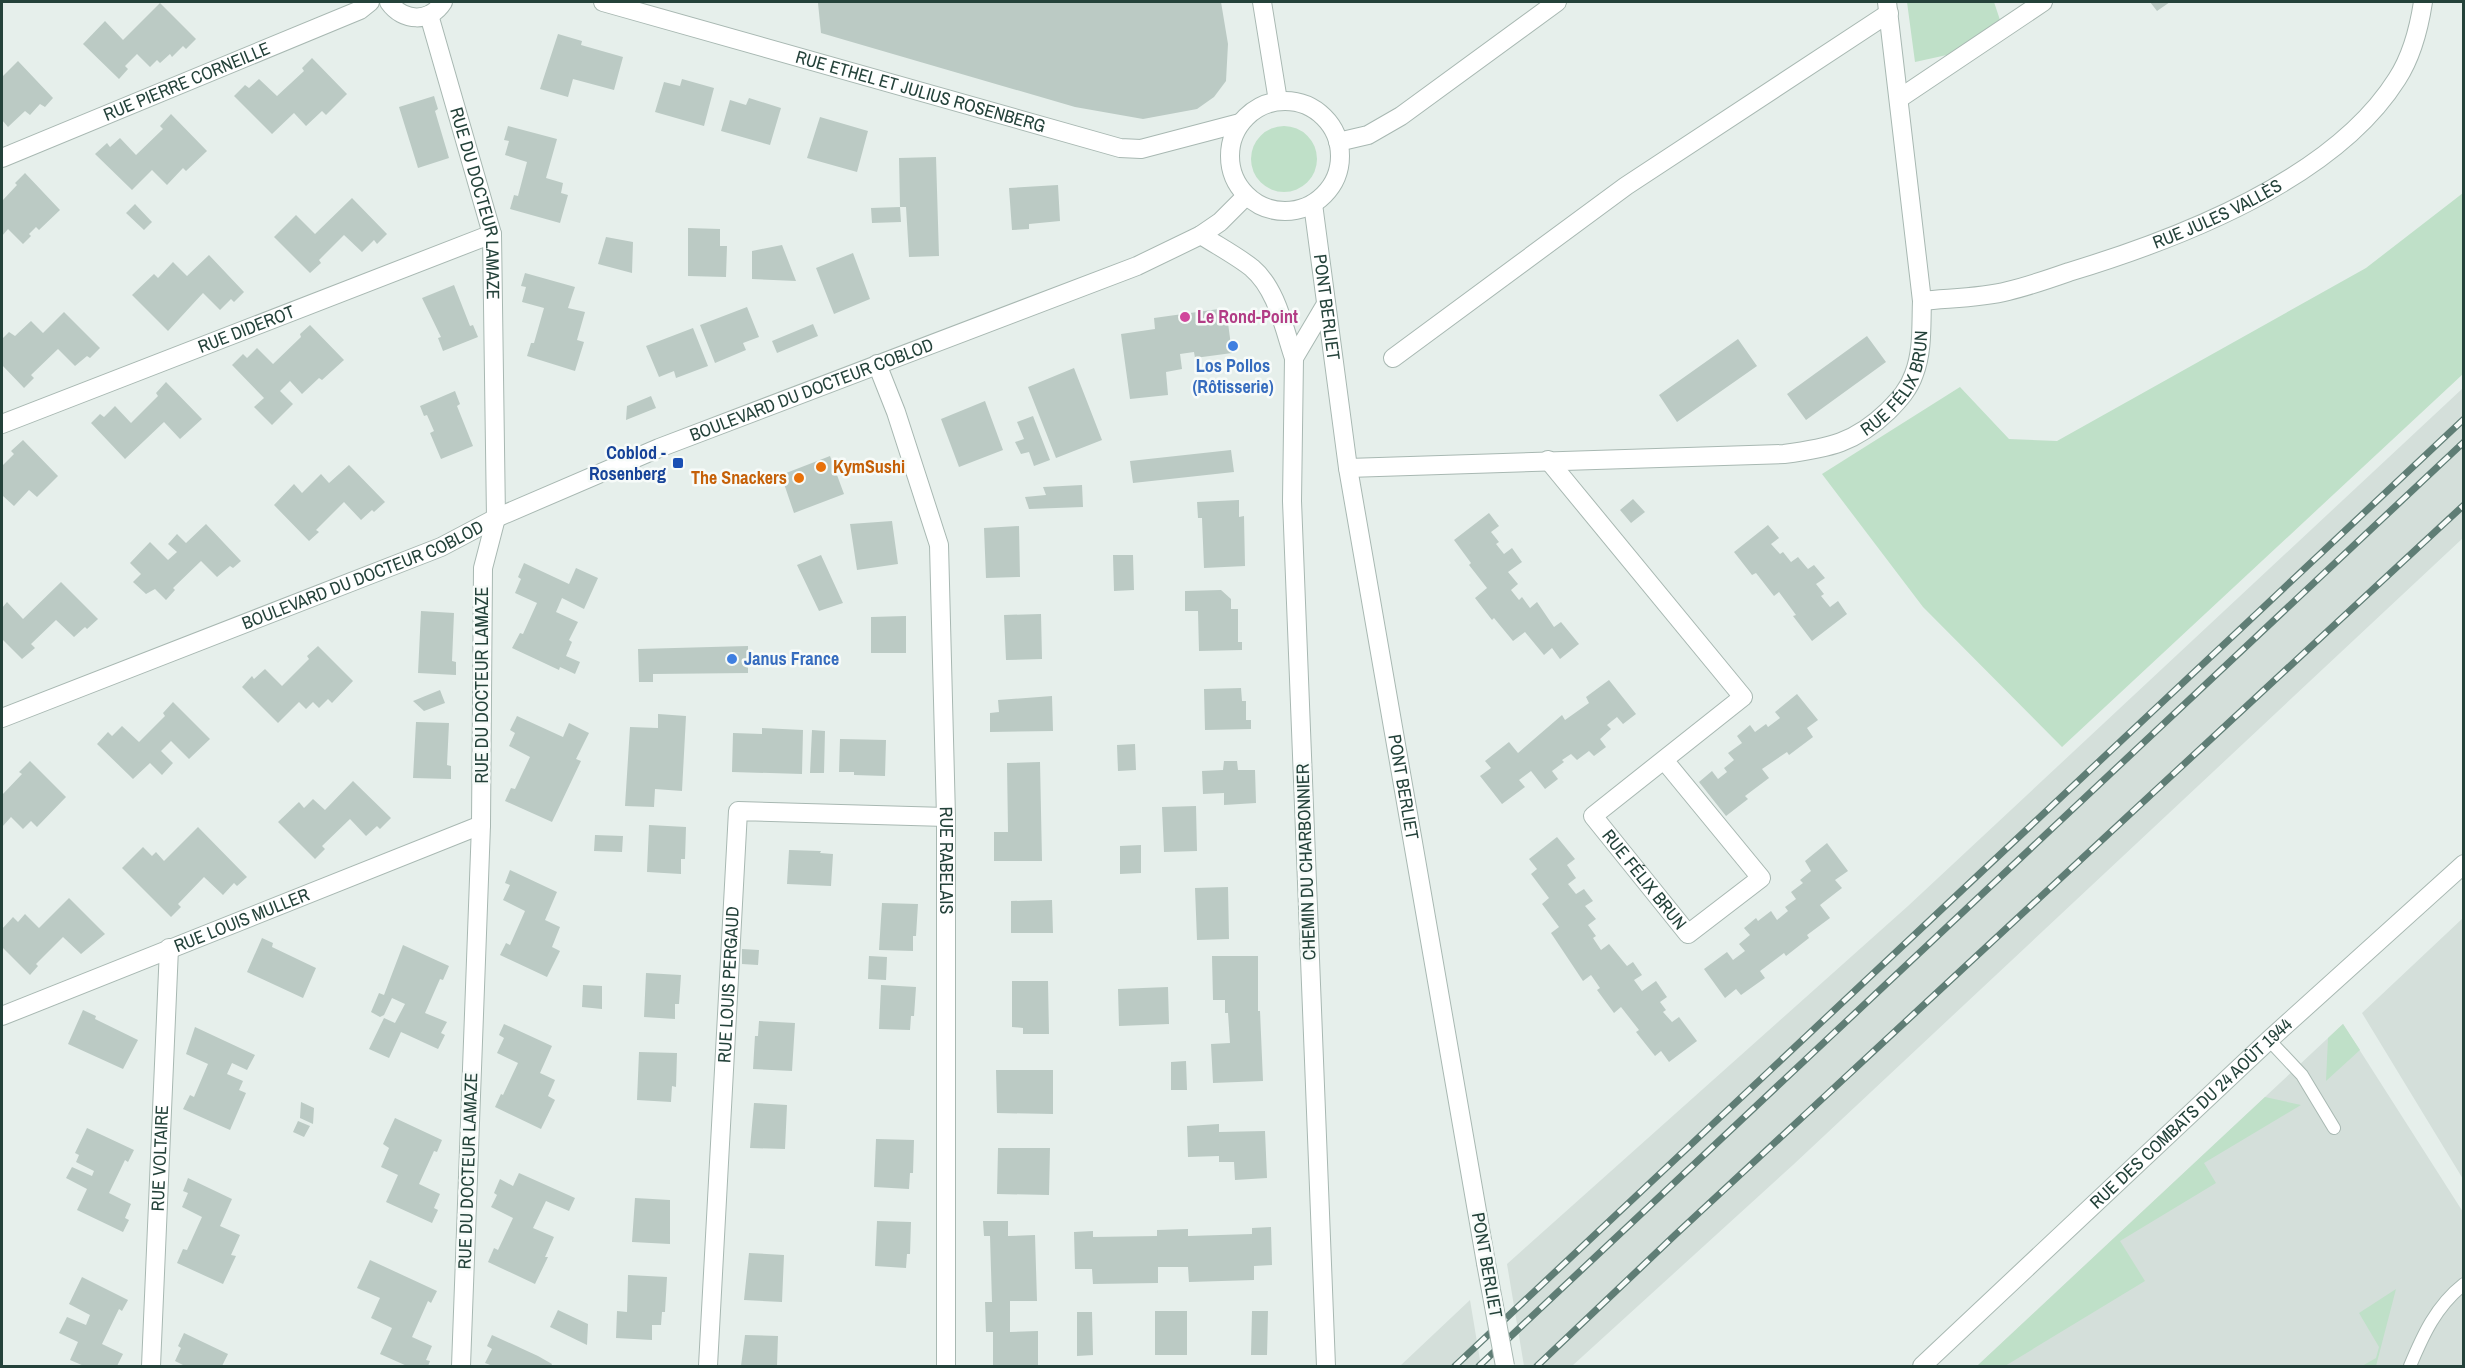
<svg xmlns="http://www.w3.org/2000/svg" width="2465" height="1368" font-family="'Archivo Narrow',sans-serif">
  <style>
    .built { fill: #d4dfda }
    .green { fill: #bfe0c8 }
    .building { fill: #bbcac4 }
    .lines { fill: none; stroke-linecap: round; stroke-linejoin: round }
    .service-casing { stroke: #a8b8b2; stroke-width: 14 }
    .minor-casing { stroke: #a8b8b2; stroke-width: 20 }
    .tertiary-casing { stroke: #a8b8b2; stroke-width: 20 }
    .service { stroke: #fff; stroke-width: 12 }
    .minor { stroke: #fff; stroke-width: 18 }
    .tertiary { stroke: #fff; stroke-width: 18 }
    .rail-casing { stroke: #5f7d75; stroke-width: 7 }
    .rail { stroke: #f7fbf9; stroke-width: 4.5; stroke-dasharray: 14; stroke-linecap: butt }
    .tertiary-bridge-casing { stroke: #a8b8b2; stroke-width: 20; stroke-linecap: butt }
    .tertiary-bridge { stroke: #fff; stroke-width: 18 }
    .hotel-dot { fill: #d1479c; stroke: #f7fbf9; stroke-width: 2 }
    .shop-dot { fill: #3f7fe0; stroke: #f7fbf9; stroke-width: 2 }
    .transit-dot { fill: #1a4fb4; stroke: #f7fbf9; stroke-width: 2 }
    .food-dot { fill: #e8710a; stroke: #f7fbf9; stroke-width: 2 }
    .labels { text-anchor: middle; stroke-width: 5; stroke-linejoin: round; paint-order: stroke }
    .street-label { font-size: 18px; fill: #24423a; stroke: #f7fbf9 }
    .hotel-label { font-size: 18px; font-weight: bold; fill: #b23c85; stroke: #f7fbf9; text-anchor: start }
    .shop-label { font-size: 18px; font-weight: bold; fill: #366cbe; stroke: #f7fbf9 }
    .transit-label { font-size: 18px; font-weight: bold; fill: #164399; stroke: #f7fbf9; text-anchor: end }
    .food-label { font-size: 18px; font-weight: bold; fill: #c56008; stroke: #f7fbf9; text-anchor: start }
  </style>
  <rect width="100%" height="100%" fill="#e6efeb"/>
  <!-- built -->
  <path class="built" d="M2463 388V538L1794 1164 1572 1366H1524L1507 1264 1908 906Z
    M2463 918V1179L2362 1013Z
    M2343 1024 2463 1212V1366H1977Z
    M1470 1300 1481 1366H1400Z"/>
  <!-- green -->
  <path class="green" d="M1907 2H1994L2000 20 1956 53 1915 62Z
    M1251 159a33 33 0 1 1 66 0a33 33 0 1 1-66 0Z
    M2463 193V374L2062 747 1923 607 1822 474 1960 387 2009 439 2057 441 2366 268Z
    M2343 1024 2360 1050 2326 1081 2328 1038Z
    M2265 1097 2301 1105 2204 1163 2216 1183 2120 1241 2145 1281 2005 1366H1977Z
    M2396 1289 2376 1366H2362L2376 1358 2379 1347 2359 1313Z"/>
  <!-- building -->
  <path class="building" d="M832 2H1221L1228 44 1226 81 1214 97 1197 109 1143 119 1075 107 821 33 818 3Z
    M2150 2H2170L2157 11Z
    M160 3 196 39 186 49 183 46 172 57 170 54 160 63 157 60 150 67 137 54 125 66 128 69 119 79 83 44 105 21 123 40Z
    M558 34 582 41 581 45 623 57 614 90 573 79 568 97 540 89Z
    M312 58 347 94 326 115 322 111 306 126 294 113 272 134 234 96 245 85 249 88 259 79 277 96 304 71 302 68Z
    M18 61 53 98 45 107 40 104 30 115 25 111 8 127 2 120V77Z
    M682 79 714 88 704 126 655 112 664 82 680 86Z
    M434 96 438 109 435 111 449 158 418 168 399 107Z
    M749 98 781 108 770 145 721 131 730 100 746 105Z
    M171 114 207 151 186 171 183 168 167 185 152 170 132 190 95 154 107 143 110 147 120 138 136 155 163 129 160 126Z
    M820 117 868 131 857 172 807 158Z
    M508 126 557 139 546 178 563 183 561 193 568 195 560 223 510 209 514 195 518 196 527 162 505 155 509 141 504 140Z
    M936 157 939 256 909 257 906 207H900L899 158Z
    M25 173 60 210 39 230 36 227 29 234 31 236 23 244 8 229 2 236V201L17 185 15 183Z
    M1058 185 1060 221 1029 224V229L1012 230 1009 188Z
    M352 198 387 234 377 244 374 240 362 252 344 235 319 260 321 263 310 273 274 237 296 215 315 234Z
    M135 204 152 222 144 230 126 213Z
    M900 207 901 222 872 223 871 208Z
    M688 228 720 229V246H727L726 277 688 276Z
    M606 237 633 242 632 273 598 264Z
    M782 245 796 281 752 279V251Z
    M853 253 870 299 834 314 816 268Z
    M209 255 244 292 234 302 231 299 220 310 203 293 168 331 132 295 154 274 158 278 173 262 187 276Z
    M525 273 575 287 568 308 585 312 577 340 584 342 575 371 527 356 531 343H534L544 308 522 302 526 287 521 286Z
    M454 285 470 326 473 325 478 337 443 351 438 338 441 337 422 298Z
    M747 307 759 337 743 343 746 350 715 363 700 325Z
    M1226 308 1232 353 1195 358 1194 352 1180 354 1182 369 1166 372 1168 395 1130 399 1121 334 1155 329 1154 318Z
    M64 312 100 348 90 358 87 356 75 366 58 349 31 375 34 378 24 388 2 365V339L9 332 15 336 31 321 43 333Z
    M813 324 818 336 777 353 772 341Z
    M310 325 344 360 322 380 319 378 302 394 290 381 280 391 293 404 272 425 254 407 264 398 232 365 243 354 247 358 257 348 273 364 301 337 300 334Z
    M693 328 708 366 676 378 674 371 659 377 646 346Z
    M1867 336 1886 362 1806 420 1787 394Z
    M1738 339 1757 366 1677 422 1659 395Z
    M1074 368 1102 440 1056 458 1028 387Z
    M166 382 202 419 180 439 164 422 125 459 91 423 100 414 104 417 115 406 131 423 158 396 156 393Z
    M455 391 460 404 457 406 473 446 441 459 430 433 434 431 427 415 424 416 420 406Z
    M651 396 656 408 626 420 627 406Z
    M985 401 1003 450 959 467 941 419Z
    M1033 416 1050 460 1034 466 1029 452 1021 454 1015 442 1024 439 1017 422Z
    M23 440 58 476 37 497 29 490 14 506 3 496 2 497V466L14 454 11 451Z
    M1231 450 1234 472 1133 483 1130 461Z
    M830 456 844 494 794 513 781 475Z
    M349 465 385 502 374 512 372 510 361 520 344 502 316 530 319 532 309 541 274 505 294 484 302 493 321 474 329 483Z
    M1082 485 1083 507 1029 509 1025 497 1046 495 1043 487Z
    M1633 499 1645 512 1631 523 1620 510Z
    M1239 500V517L1244 516 1245 566 1204 568 1202 518H1198L1197 502Z
    M1489 513 1499 526 1491 532 1499 542 1496 544 1504 554 1512 548 1522 562 1508 572 1518 584 1511 590 1519 600 1522 597 1530 608 1537 602 1554 627 1561 622 1579 644 1560 659 1552 648 1544 655 1525 632 1513 641 1494 618 1492 620 1475 598 1487 588 1469 565 1471 563 1454 540Z
    M892 521 898 564 857 570 850 524Z
    M206 524 241 561 233 568 230 566 217 577 201 561 173 588 175 590 166 600 155 589 146 594 133 582 141 574 130 563 150 542 168 560 177 552 168 544 177 534 186 543Z
    M1768 525 1779 538 1771 544 1780 554 1783 552 1791 562 1798 557 1808 569 1814 565 1825 578 1816 584 1824 594 1821 596 1830 607 1838 601 1847 614 1812 641 1793 616 1796 615 1779 592 1774 596 1756 573 1752 575 1734 552Z
    M1019 526 1020 577 986 578 984 528Z
    M821 555 843 603 819 611 797 565Z
    M1113 555H1133L1134 590 1114 591Z
    M524 563 569 584 576 568 598 578 584 609 562 598 556 612 578 622 569 640 572 642 566 656 580 662 575 674 560 667 559 670 512 648 520 633 523 634 537 603 515 593 521 579 518 577Z
    M61 582 98 619 87 629 85 627 74 637 56 620 31 644 35 648 22 659 2 639V608L7 602 23 619Z
    M1221 590 1231 599V609H1238V642H1242V650L1199 651 1198 611H1185V591Z
    M421 611 454 613 452 661 456 662V675L418 673Z
    M1041 614 1042 659 1006 660 1004 615Z
    M906 616V653H871V617Z
    M318 646 353 681 332 703 328 699 319 708 313 702 306 709 299 702 278 723 242 687 252 676 254 679 265 669 282 686 309 659 307 656Z
    M748 646V673L653 674V682H639L638 649Z
    M1609 680 1636 714 1623 724 1617 717 1607 725 1611 729 1600 739 1606 747 1594 756 1589 751 1577 760 1571 754 1562 760 1564 762 1552 771 1558 779 1545 789 1531 771 1519 780 1525 787 1502 804 1480 776 1491 768 1485 761 1509 742 1518 753 1562 715 1565 720 1589 703 1586 697Z
    M1241 688 1242 701H1246V720H1251V729L1205 730 1204 689Z
    M440 690 445 703 424 711 413 701Z
    M1797 694 1818 720 1807 728 1813 737 1789 755 1787 752 1762 769 1769 778 1745 796 1748 799 1726 816 1699 782 1712 771 1718 779 1727 772 1724 768 1734 760 1728 753 1742 743 1737 736 1750 725 1755 732 1766 724 1768 727 1780 718 1775 712Z
    M1052 696 1053 731 990 732V713L999 712 998 700Z
    M173 702 210 739 189 759 171 741 161 751 173 763 162 775 150 763 133 779 97 744 108 732 112 736 122 726 139 742 165 716 163 713Z
    M658 714 686 716 682 791 655 789 654 807 625 806 630 727 658 728Z
    M517 716 563 737 569 723 589 733 576 759 581 761 552 822 505 801 511 788 515 789 530 757 509 746 515 733 510 730Z
    M416 722 449 723 447 765 451 766V779L413 778Z
    M762 728 803 730 802 774 732 772 733 733 762 734Z
    M812 730 825 731 824 773H810Z
    M840 739 886 740 885 776 854 775V772H839Z
    M1135 744 1136 770 1118 771 1117 745Z
    M30 761 66 797 37 827 31 821 23 829 11 817 2 827V795L22 774 19 772Z
    M1224 761H1237L1238 770H1255L1256 803 1224 805V793L1203 794 1202 771 1223 770Z
    M1040 762 1042 861H994V832H1008L1007 763Z
    M353 781 391 818 380 829 377 826 366 836 350 819 322 846 325 849 315 859 278 822 299 802 304 808 313 799 325 810Z
    M1196 806 1197 851 1164 852 1162 807Z
    M649 825 686 827 685 859H681V874L647 872Z
    M198 827 247 877 237 886 234 883 223 895 204 877 178 904 181 907 171 917 122 868 143 847 152 856 156 852 164 861Z
    M595 835 623 836 622 852 594 851Z
    M1557 837 1575 859 1567 865 1576 878 1568 884 1576 894 1584 889 1593 901 1585 906 1596 919 1588 925 1596 936 1593 938 1601 950 1609 944 1627 966 1633 962 1642 975 1634 980 1642 991 1656 981 1667 997 1660 1002 1666 1010 1663 1012 1672 1022 1679 1017 1697 1041 1669 1062 1661 1051 1655 1056 1636 1032 1639 1030 1621 1007 1614 1013 1597 990 1600 988 1591 975 1583 981 1551 933 1559 927 1542 904 1549 898 1531 874 1537 869 1529 859Z
    M1827 843 1848 871 1835 880 1842 888 1820 905 1830 918 1807 935 1809 938 1786 956 1784 953 1760 971 1765 978 1741 995 1736 989 1725 998 1704 969 1727 952 1733 960 1745 951 1739 944 1750 935 1744 928 1756 918 1758 921 1771 911 1777 920 1788 911 1785 907 1796 899 1791 892 1803 883 1800 880 1811 871 1805 861Z
    M1141 845V873L1120 874V846Z
    M789 850 821 851 820 853 833 854 831 886 787 884Z
    M510 870 557 892 545 920 560 927 552 947 560 951 547 977 500 955 506 943 510 945 525 911 503 900 510 885 505 883Z
    M1228 887 1229 939 1197 940 1195 888Z
    M69 898 105 934 81 954 63 937 36 964 38 966 30 975 2 947V929L13 917 18 922 25 914 39 928Z
    M1052 900 1053 933H1011V901Z
    M882 903 918 904 916 936H913V951L879 950Z
    M262 938 273 943 272 947 316 968 303 998 247 972Z
    M403 945 449 966 443 980 440 979 425 1013 447 1022 441 1033 445 1035 438 1049 401 1032 389 1058 369 1049 384 1018 395 1023 405 1004 392 998 384 1015 380 1017 371 1012 379 993 384 995Z
    M742 949 759 950 758 965 742 964Z
    M869 956 887 957 886 980 868 979Z
    M1212 956H1258V1011H1260L1263 1081 1213 1083 1211 1044 1230 1043 1228 1013H1225V1000H1213Z
    M646 973 681 975 679 1004H675V1019L644 1017Z
    M1012 981H1048L1049 1034H1023V1028L1012 1027Z
    M583 985 602 986V1009L582 1007Z
    M881 985 916 987 914 1016H911L910 1030 879 1029Z
    M1168 987 1169 1024 1119 1026 1118 989Z
    M83 1010 96 1016 95 1019 138 1040 123 1069 68 1044Z
    M759 1021 795 1023 792 1071 753 1069 755 1036H758Z
    M504 1024 552 1046 540 1073 555 1080 548 1096 555 1100 541 1129 495 1107 501 1094 503 1095 518 1063 497 1053 504 1038 499 1035Z
    M195 1027 255 1055 247 1070 232 1063 227 1074 243 1081 239 1090 246 1093 230 1130 183 1109 190 1095 194 1097 208 1064 186 1054Z
    M639 1052 677 1053 676 1087 672 1086 671 1102 637 1100Z
    M1186 1061 1187 1090H1171V1062Z
    M996 1070H1053V1114L997 1113Z
    M301 1102 314 1108 313 1124 300 1118Z
    M754 1103 787 1105 785 1149 750 1148Z
    M395 1118 442 1140 437 1152 434 1151 419 1184 440 1194 434 1208 438 1210 432 1223 386 1202 398 1175 381 1167 389 1148 383 1144Z
    M298 1121 310 1126 304 1137 293 1132Z
    M1219 1124V1132L1265 1131 1267 1178 1235 1180 1234 1162H1219V1156L1188 1157 1187 1126Z
    M87 1128 134 1150 128 1162 125 1160 109 1193 131 1204 125 1218 129 1220 123 1232 77 1210 87 1189 66 1178 72 1167 92 1176 94 1171 76 1162 79 1155 75 1153Z
    M876 1139 914 1140 913 1173H910L909 1189 874 1187Z
    M998 1148H1050L1049 1195 997 1194Z
    M519 1173 575 1198 569 1211 546 1201 533 1228 554 1237 545 1257H548L535 1284 488 1262 494 1248 498 1250 513 1218 491 1207 497 1195 494 1193 500 1179 513 1186Z
    M188 1178 232 1199 220 1226 240 1235 231 1255 236 1256 223 1284 177 1263 183 1249 187 1250 202 1217 182 1207 188 1193 183 1191Z
    M635 1198 670 1200V1244L632 1242Z
    M877 1221 911 1222 910 1254H907L906 1268 875 1266Z
    M983 1221H1008V1236L1035 1235 1037 1301H1010V1332L1038 1331V1366H993V1332H986L985 1302H992L990 1236H984Z
    M1271 1227 1272 1265 1254 1266V1280L1189 1282 1188 1267H1158V1283L1093 1284 1092 1269H1075L1074 1232 1093 1231V1237L1157 1236V1230L1188 1229V1236L1252 1234V1228Z
    M749 1253 784 1255 782 1302 744 1300Z
    M370 1260 437 1291 431 1303 428 1301 412 1337 432 1346 426 1360 430 1361 428 1366H407L380 1354 392 1328 371 1318 380 1298 357 1288Z
    M628 1275 667 1277 665 1312H662L661 1325H652V1340L616 1338 617 1311 627 1312Z
    M82 1277 128 1300 122 1311 119 1309 102 1344 123 1354 117 1366H84L70 1360 78 1342 59 1333 67 1317 86 1325 90 1315 69 1304Z
    M558 1310 588 1324 587 1345 550 1327Z
    M1155 1311H1187V1355H1155Z
    M1252 1311H1268L1267 1355H1251Z
    M1077 1312H1092L1093 1355 1077 1356Z
    M184 1333 228 1354 222 1366H185L175 1361 181 1348 178 1346Z
    M492 1335 538 1356 552 1364 551 1366H493L485 1363 492 1349 487 1346Z
    M745 1335 778 1336 777 1366H741Z"/>
  <g class="lines">
    <defs>
      <path id="service" d="M2269 1040 2302 1075 2334 1128
        M2410 1366C2423 1335 2436 1306 2464 1284"/>
      <g id="minor">
        <path d="M389 2C403 22 430 23 443 2"/>
        <path id="s1" d="M603 2 1120 148 1141 149 1240 123"/>
        <path id="s2" d="M429 15 492 234 496 518 483 568 481 825 461 1366"/>
        <path d="M1900 98 2043 2"/>
        <path id="s3" d="M2 158 360 10 370 2"/>
        <path d="M1201 235C1218 246 1237 256 1252 268 1277 289 1284 329 1294 358"/>
        <path id="s4" d="M1922 301C1950 298 1981 298 2008 291 2029 286 2049 279 2069 272 2178 239 2334 179 2397 79 2412 56 2419 28 2423 2"/>
        <path d="M1393 358 1626 186 1889 13"/>
        <path id="s5" d="M877 364 896 412 939 545 946 817V1366"/>
        <path id="s6" d="M2 424 492 234"/>
        <path id="s7" d="M1548 460 1743 697 1593 816 1688 934 1761 878 1664 760"/>
        <path id="s8" d="M1348 468 1784 454C1829 448 1855 443 1888 411 1899 400 1909 389 1914 374 1923 351 1921 324 1922 301L1887 2"/>
        <path id="s9" d="M2 718 441 547 496 518 659 448 1137 266 1201 235 1220 222 1246 196"/>
        <path id="s10" d="M2 1016 481 825"/>
        <path id="s11" d="M151 1366 169 948"/>
        <path id="s12" d="M708 1366 738 811 946 817"/>
      </g>
      <g id="tertiary">
        <path d="M1262 2 1278 101"/>
        <circle cx="1285" cy="156" r="55"/>
        <path d="M1338 142 1368 135 1401 116 1557 2"/>
        <path id="s13" d="M1313 204 1348 468 1486 1263"/>
        <path d="M1326 1366 1292 501 1294 358 1326 304"/>
        <path id="s14" d="M1922 1366 2269 1040 2464 864"/>
      </g>
    </defs>
    <!-- service casing -->
    <use href="#service" class="service-casing"/>
    <!-- minor casing -->
    <use href="#minor" class="minor-casing"/>
    <!-- tertiary casing -->
    <use href="#tertiary" class="tertiary-casing"/>
    <!-- service -->
    <use href="#service" class="service"/>
    <!-- minor -->
    <use href="#minor" class="minor"/>
    <!-- tertiary -->
    <use href="#tertiary" class="tertiary"/>
    <defs>
      <path id="rail" d="M1455 1366 2464 419
        M1479 1366 2464 442
        M1537 1366 1675 1235 2464 505"/>
    </defs>
    <!-- rail casing -->
    <use href="#rail" class="rail-casing"/>
    <!-- rail -->
    <use href="#rail" class="rail"/>
    <defs>
      <path id="tertiary-bridge" d="M1486 1263 1505 1366"/>
    </defs>
    <!-- tertiary-bridge casing -->
    <use href="#tertiary-bridge" class="tertiary-bridge-casing"/>
    <!-- tertiary-bridge -->
    <use href="#tertiary-bridge" class="tertiary-bridge"/>
  </g>
  <!-- markers -->
  <circle class="hotel-dot" cx="1185" cy="317" r="6"/>
  <g class="shop-dot">
    <circle cx="1233" cy="346" r="6"/>
    <circle cx="732" cy="659" r="6"/>
  </g>
  <rect class="transit-dot" x="672" y="457" width="12" height="12" rx="3"/>
  <g class="food-dot">
    <circle cx="821" cy="467" r="6"/>
    <circle cx="799" cy="478" r="6"/>
  </g>
  <g class="labels">
    <!-- street labels -->
    <g class="street-label">
      <text dy="6" stroke="none"><textPath href="#s3" startOffset="200">RUE PIERRE CORNEILLE</textPath></text>
      <text dy="6" stroke="none"><textPath href="#s1" startOffset="330">RUE ETHEL ET JULIUS ROSENBERG</textPath></text>
      <text dy="6" stroke="none"><textPath href="#s2" startOffset="195">RUE DU DOCTEUR LAMAZE</textPath></text>
      <text dy="6" stroke="none"><textPath href="#s4" startOffset="310">RUE JULES VALLÈS</textPath></text>
      <text dy="6" stroke="none"><textPath href="#s13" startOffset="104">PONT BERLIET</textPath></text>
      <text dy="6" stroke="none"><textPath href="#s6" startOffset="262">RUE DIDEROT</textPath></text>
      <text dy="6" stroke="none"><textPath href="#s8" startOffset="580">RUE FÉLIX BRUN</textPath></text>
      <text dy="6" stroke="none"><textPath href="#s9" startOffset="874">BOULEVARD DU DOCTEUR COBLOD</textPath></text>
      <text dy="6" stroke="none"><textPath href="#s9" startOffset="388">BOULEVARD DU DOCTEUR COBLOD</textPath></text>
      <text transform="translate(482 685) rotate(-90)" y="6">RUE DU DOCTEUR LAMAZE</text>
      <text dy="6" stroke="none"><textPath href="#s13" startOffset="590">PONT BERLIET</textPath></text>
      <text dy="6" stroke="none"><textPath href="#s5" startOffset="507">RUE RABELAIS</textPath></text>
      <text transform="translate(1306 862) rotate(-92)" y="6">CHEMIN DU CHARBONNIER</text>
      <text dy="6" stroke="none"><textPath href="#s7" startOffset="580">RUE FÉLIX BRUN</textPath></text>
      <text dy="6" stroke="none"><textPath href="#s10" startOffset="258">RUE LOUIS MULLER</textPath></text>
      <text dy="6" stroke="none"><textPath href="#s12" startOffset="382">RUE LOUIS PERGAUD</textPath></text>
      <text dy="6" stroke="none"><textPath href="#s14" startOffset="369">RUE DES COMBATS DU 24 AOÛT 1944</textPath></text>
      <text dy="6" stroke="none"><textPath href="#s11" startOffset="208">RUE VOLTAIRE</textPath></text>
      <text transform="translate(468 1171) rotate(-88)" y="6">RUE DU DOCTEUR LAMAZE</text>
      <text transform="translate(1487 1265) rotate(80)" y="6">PONT BERLIET</text>
    </g>
    <!-- hotel labels -->
    <g class="hotel-label">
      <text x="1197" y="323">Le Rond-Point</text>
    </g>
    <!-- shop labels -->
    <g class="shop-label">
      <text x="1233" y="372">Los Pollos<tspan x="1233" dy="21">(Rôtisserie)</tspan></text>
      <text x="744" y="665" text-anchor="start">Janus France</text>
    </g>
    <!-- transit labels -->
    <g class="transit-label">
      <text x="666" y="459">Coblod -<tspan x="666" dy="21">Rosenberg</tspan></text>
    </g>
    <!-- food labels -->
    <g class="food-label">
      <text x="833" y="473">KymSushi</text>
      <text x="787" y="484" text-anchor="end">The Snackers</text>
    </g>
  </g>
  <!-- border -->
  <rect width="2465" height="1368" fill="none" stroke="#24423a" stroke-width="6"/>
</svg>
